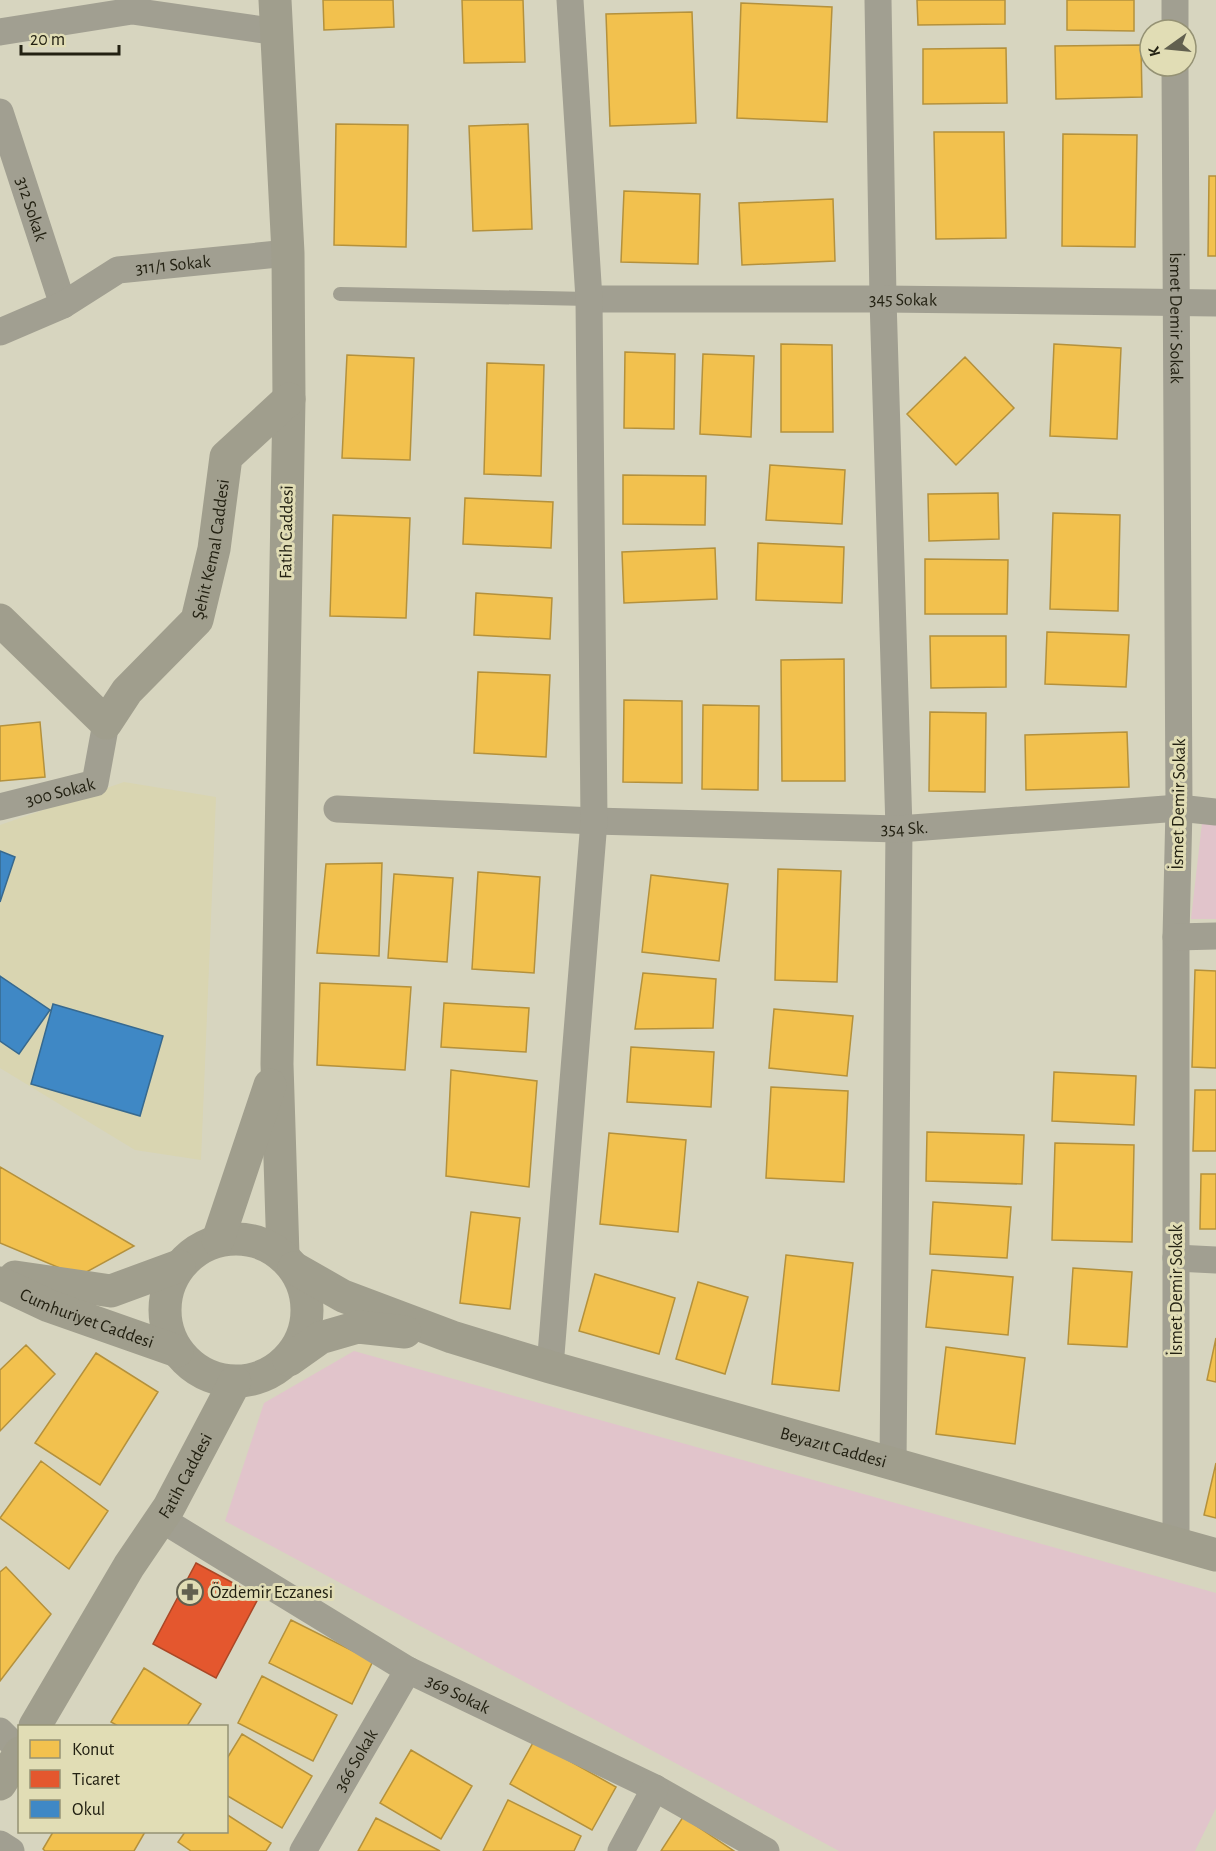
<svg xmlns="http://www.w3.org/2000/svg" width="1216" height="1851" font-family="'Alegreya Sans',sans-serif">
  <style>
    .built { fill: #d9d5b1 }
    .green { fill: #e1c4cb }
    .homes { fill: #f2c14e; stroke: #b4913c; stroke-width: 1.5 }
    .shops { fill: #e4572e; stroke: #aa4726; stroke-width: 1.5 }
    .schools { fill: #3f88c5; stroke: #37698f; stroke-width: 1.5 }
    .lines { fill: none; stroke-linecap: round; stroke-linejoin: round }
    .lane { stroke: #a19f91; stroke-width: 14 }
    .street { stroke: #a19f91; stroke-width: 27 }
    .secondary { stroke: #a09e8d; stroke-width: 33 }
    .labels { text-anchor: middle; stroke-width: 6; stroke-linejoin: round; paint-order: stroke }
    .street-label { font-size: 18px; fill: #232112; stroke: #e1ddb5 }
    .poi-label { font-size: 18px; fill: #232112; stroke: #e1ddb5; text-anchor: start }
  </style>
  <rect width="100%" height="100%" fill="#d7d5bf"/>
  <!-- built -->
  <path class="built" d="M124 782 216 797 201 1160 135 1150 0 1068V825Z"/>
  <!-- green -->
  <path class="green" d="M1202 823 1216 825V919H1191Z
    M354 1351 1216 1593V1808L1195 1851H839L225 1521 264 1403Z"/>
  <!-- homes -->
  <path class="homes" d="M323 0H393L394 27 324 30Z
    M462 0H523L525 62 464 63Z
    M917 0H1005V24L918 25Z
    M1067 0H1134V31L1067 30Z
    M741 3 832 7 827 122 737 118Z
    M692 12 696 123 610 126 606 14Z
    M1141 45 1142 97 1056 99 1055 46Z
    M1006 48 1007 103 923 104V49Z
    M336 124 408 125 406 247 334 245Z
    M528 124 532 229 473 231 469 126Z
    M934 132H1004L1006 238 936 239Z
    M1063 134 1137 135 1135 247 1062 246Z
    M1209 176H1216V256H1208Z
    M624 191 700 194 698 264 621 262Z
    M833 199 835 261 742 265 739 203Z
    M781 344 832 345 833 432H781Z
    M1054 344 1121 348 1117 439 1050 436Z
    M625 352 675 354 674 429 624 428Z
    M703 354 754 356 751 437 700 434Z
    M347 355 414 358 410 460 342 458Z
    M965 357 1014 408 956 465 907 414Z
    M487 363 544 365 541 476 484 474Z
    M770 465 845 470 842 524 766 520Z
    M623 475 706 476 705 525 623 524Z
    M998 493 999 539 929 541 928 494Z
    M465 498 553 502 551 548 463 544Z
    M1053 513 1120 515 1118 611 1050 609Z
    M333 515 410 518 406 618 330 616Z
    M758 543 844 547 842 603 756 600Z
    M715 548 717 599 624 603 622 552Z
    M925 559 1008 560 1007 614H925Z
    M476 593 552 598 550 639 474 635Z
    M1047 632 1129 635 1126 687 1045 684Z
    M930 636H1006V687L931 688Z
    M844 659 845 781H782L781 660Z
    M478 672 550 675 546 757 474 753Z
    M624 700 682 701V783L623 782Z
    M703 705 759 706 758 790 702 789Z
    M930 712 986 713 985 792 929 791Z
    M40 722 45 777 0 781V726Z
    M1127 732 1129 787 1026 790 1025 735Z
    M382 863 379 956 317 953 326 864Z
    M778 869 841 871 837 982 775 980Z
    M478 872 540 877 534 973 472 969Z
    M394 874 453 878 447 962 388 958Z
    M651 875 728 884 719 961 642 952Z
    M1195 970 1216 971V1068L1192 1067Z
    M643 973 716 979 713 1028 635 1029Z
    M320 983 411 987 405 1070 317 1065Z
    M444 1003 529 1008 526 1052 441 1047Z
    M774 1009 853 1016 847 1076 769 1068Z
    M631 1047 714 1052 711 1107 627 1102Z
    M451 1070 537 1081 529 1187 446 1176Z
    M1054 1072 1136 1076 1134 1125 1052 1121Z
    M771 1087 848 1091 844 1182 766 1178Z
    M1195 1090H1216V1151H1193Z
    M927 1132 1024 1135 1022 1184 926 1181Z
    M609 1133 686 1140 678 1232 600 1224Z
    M1055 1143 1134 1145 1132 1242 1052 1240Z
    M0 1167 134 1246 79 1276 0 1243Z
    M1201 1174H1216V1229H1200Z
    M933 1202 1011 1207 1007 1258 930 1254Z
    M471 1212 520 1218 510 1309 460 1303Z
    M786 1255 853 1263 839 1391 772 1384Z
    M1073 1268 1132 1272 1127 1347 1068 1344Z
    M932 1270 1013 1277 1008 1335 926 1327Z
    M595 1274 675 1298 659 1354 579 1331Z
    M698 1282 748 1297 725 1374 676 1359Z
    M1216 1338V1382L1207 1380Z
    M26 1345 55 1374 0 1431V1370Z
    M946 1347 1025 1358 1015 1444 936 1434Z
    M96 1353 158 1392 100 1485 35 1443Z
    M41 1461 108 1511 69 1569 0 1518Z
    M1216 1463V1518L1204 1515Z
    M6 1567 51 1614 0 1681V1572Z
    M291 1620 373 1661 352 1704 269 1663Z
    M144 1668 201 1704 187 1726H118L111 1722Z
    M262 1676 337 1715 313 1761 238 1723Z
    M242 1734 312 1776 282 1828 226 1795V1760Z
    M534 1741 616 1787 592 1830 510 1784Z
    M411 1750 472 1786 441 1839 380 1803Z
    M508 1800 581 1836 574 1851H483Z
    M226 1814 271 1843 266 1851H191L178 1842 185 1832H226Z
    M683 1817 734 1851H661Z
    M376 1818 440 1851H358Z
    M53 1832H145L134 1851H45L43 1849Z"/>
  <!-- shops -->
  <path class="shops" d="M196 1563 259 1597 216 1678 153 1644Z"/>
  <!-- schools -->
  <path class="schools" d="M0 851 15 857 0 902Z
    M0 976 50 1010 19 1054 0 1041Z
    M53 1004 163 1036 140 1116 31 1084Z"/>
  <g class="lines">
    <!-- lane -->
    <path class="lane" d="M340 294 589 299"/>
    <!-- street -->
    <g class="street">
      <path d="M878 0 883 299 899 829 893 1464"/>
      <path d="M1175 0V30"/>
      <path d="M0 32 132 11 278 32"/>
      <path id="s1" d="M1175 66 1179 808 1176 937V1543"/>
      <path id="s2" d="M0 112 63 305"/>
      <path id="s3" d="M589 299H883L1216 303"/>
      <path id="s4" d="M0 332 63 305 118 270 288 253"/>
      <path id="s5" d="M0 807 95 783 106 723"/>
      <path id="s6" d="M337 809 594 821 899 829 1179 808 1216 812"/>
      <path d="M1176 937 1216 936"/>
      <path d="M1176 1258 1216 1260"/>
      <path d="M550 1367 594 821 589 299 570 0"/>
      <path id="s7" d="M161 1519 408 1670 655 1788 766 1851"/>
      <path d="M0 1731 20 1751"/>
      <path d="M0 1844 11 1851"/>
      <path id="s8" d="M303 1851 408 1670"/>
      <path d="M621 1851 655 1788"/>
    </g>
    <!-- secondary -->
    <g class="secondary">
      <path d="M275 0 288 253 289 399 277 1064 283 1255"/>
      <path id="s9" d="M0 620 106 723 127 691 197 620 214 549 226 457 289 399"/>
      <circle cx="236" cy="1310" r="71"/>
      <path d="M218 1240 270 1085"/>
      <path id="s10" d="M294 1268 343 1296 452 1337 550 1367 1216 1555"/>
      <path d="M15 1277 111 1291 179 1266"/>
      <path id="s11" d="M0 1283 49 1306 177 1351"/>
      <path d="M289 1360 320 1338 358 1327 405 1332"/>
      <path id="s12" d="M35 1726 129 1566 169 1507 235 1382"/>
      <path d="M0 1784 20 1753"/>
    </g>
  </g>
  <!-- icons -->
  <defs>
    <symbol id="pharmacy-ring" viewBox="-11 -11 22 22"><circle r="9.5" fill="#e1ddb5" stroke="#62604f" stroke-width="1.5"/><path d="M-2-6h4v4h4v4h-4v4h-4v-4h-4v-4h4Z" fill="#62604f"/></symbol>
  </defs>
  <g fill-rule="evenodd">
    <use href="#pharmacy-ring" x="175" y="1577" width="30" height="30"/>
  </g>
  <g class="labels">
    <!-- street labels -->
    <g class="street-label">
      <text dy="6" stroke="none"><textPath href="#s2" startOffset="102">312 Sokak</textPath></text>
      <text dy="6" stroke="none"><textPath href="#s4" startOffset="189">311/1 Sokak</textPath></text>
      <text dy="6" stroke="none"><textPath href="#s3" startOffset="314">345 Sokak</textPath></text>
      <text dy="6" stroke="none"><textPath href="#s1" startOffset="252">İsmet Demir Sokak</textPath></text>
      <text transform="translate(286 532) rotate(-89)" y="6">Fatih Caddesi</text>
      <text dy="6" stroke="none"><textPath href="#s9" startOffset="358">Şehit Kemal Caddesi</textPath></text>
      <text dy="6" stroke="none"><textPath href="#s5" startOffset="62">300 Sokak</textPath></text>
      <text transform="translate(1178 804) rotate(-89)" y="6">İsmet Demir Sokak</text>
      <text dy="6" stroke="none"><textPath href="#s6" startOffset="568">354 Sk.</textPath></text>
      <text transform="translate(1176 1290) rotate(-90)" y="6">İsmet Demir Sokak</text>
      <text dy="6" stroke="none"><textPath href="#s11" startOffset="94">Cumhuriyet Caddesi</textPath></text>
      <text dy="6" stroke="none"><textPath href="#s10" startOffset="570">Beyazıt Caddesi</textPath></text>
      <text dy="6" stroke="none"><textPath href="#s12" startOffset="292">Fatih Caddesi</textPath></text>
      <text dy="6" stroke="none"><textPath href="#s7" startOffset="345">369 Sokak</textPath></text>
      <text dy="6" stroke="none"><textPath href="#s8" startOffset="105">366 Sokak</textPath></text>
    </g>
    <!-- poi labels -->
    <g class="poi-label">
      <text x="210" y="1598">Özdemir Eczanesi</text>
    </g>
  </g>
  <!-- legend -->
  <rect x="18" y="1725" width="210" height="108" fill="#e1ddb5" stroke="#959274" stroke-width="1.5"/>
  <rect x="30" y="1740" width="30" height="18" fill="#f2c14e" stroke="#959274" stroke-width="1.5"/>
  <text x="72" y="1755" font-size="18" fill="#232112">Konut</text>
  <rect x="30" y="1770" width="30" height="18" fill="#e4572e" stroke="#959274" stroke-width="1.5"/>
  <text x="72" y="1785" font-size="18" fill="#232112">Ticaret</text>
  <rect x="30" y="1800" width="30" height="18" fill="#3f88c5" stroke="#959274" stroke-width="1.5"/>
  <text x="72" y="1815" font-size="18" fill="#232112">Okul</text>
  <!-- north arrow -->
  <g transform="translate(1168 48) rotate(255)"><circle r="28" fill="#e1ddb5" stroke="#959274" stroke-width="1.5"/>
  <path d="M0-4.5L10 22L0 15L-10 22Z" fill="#62604f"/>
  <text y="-9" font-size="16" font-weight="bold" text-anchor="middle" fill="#232112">K</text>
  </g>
  <!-- scale -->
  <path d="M21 45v9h98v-9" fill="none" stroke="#232112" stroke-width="3"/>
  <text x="30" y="45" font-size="18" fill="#232112" stroke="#e1ddb5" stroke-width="4.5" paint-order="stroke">20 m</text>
</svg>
